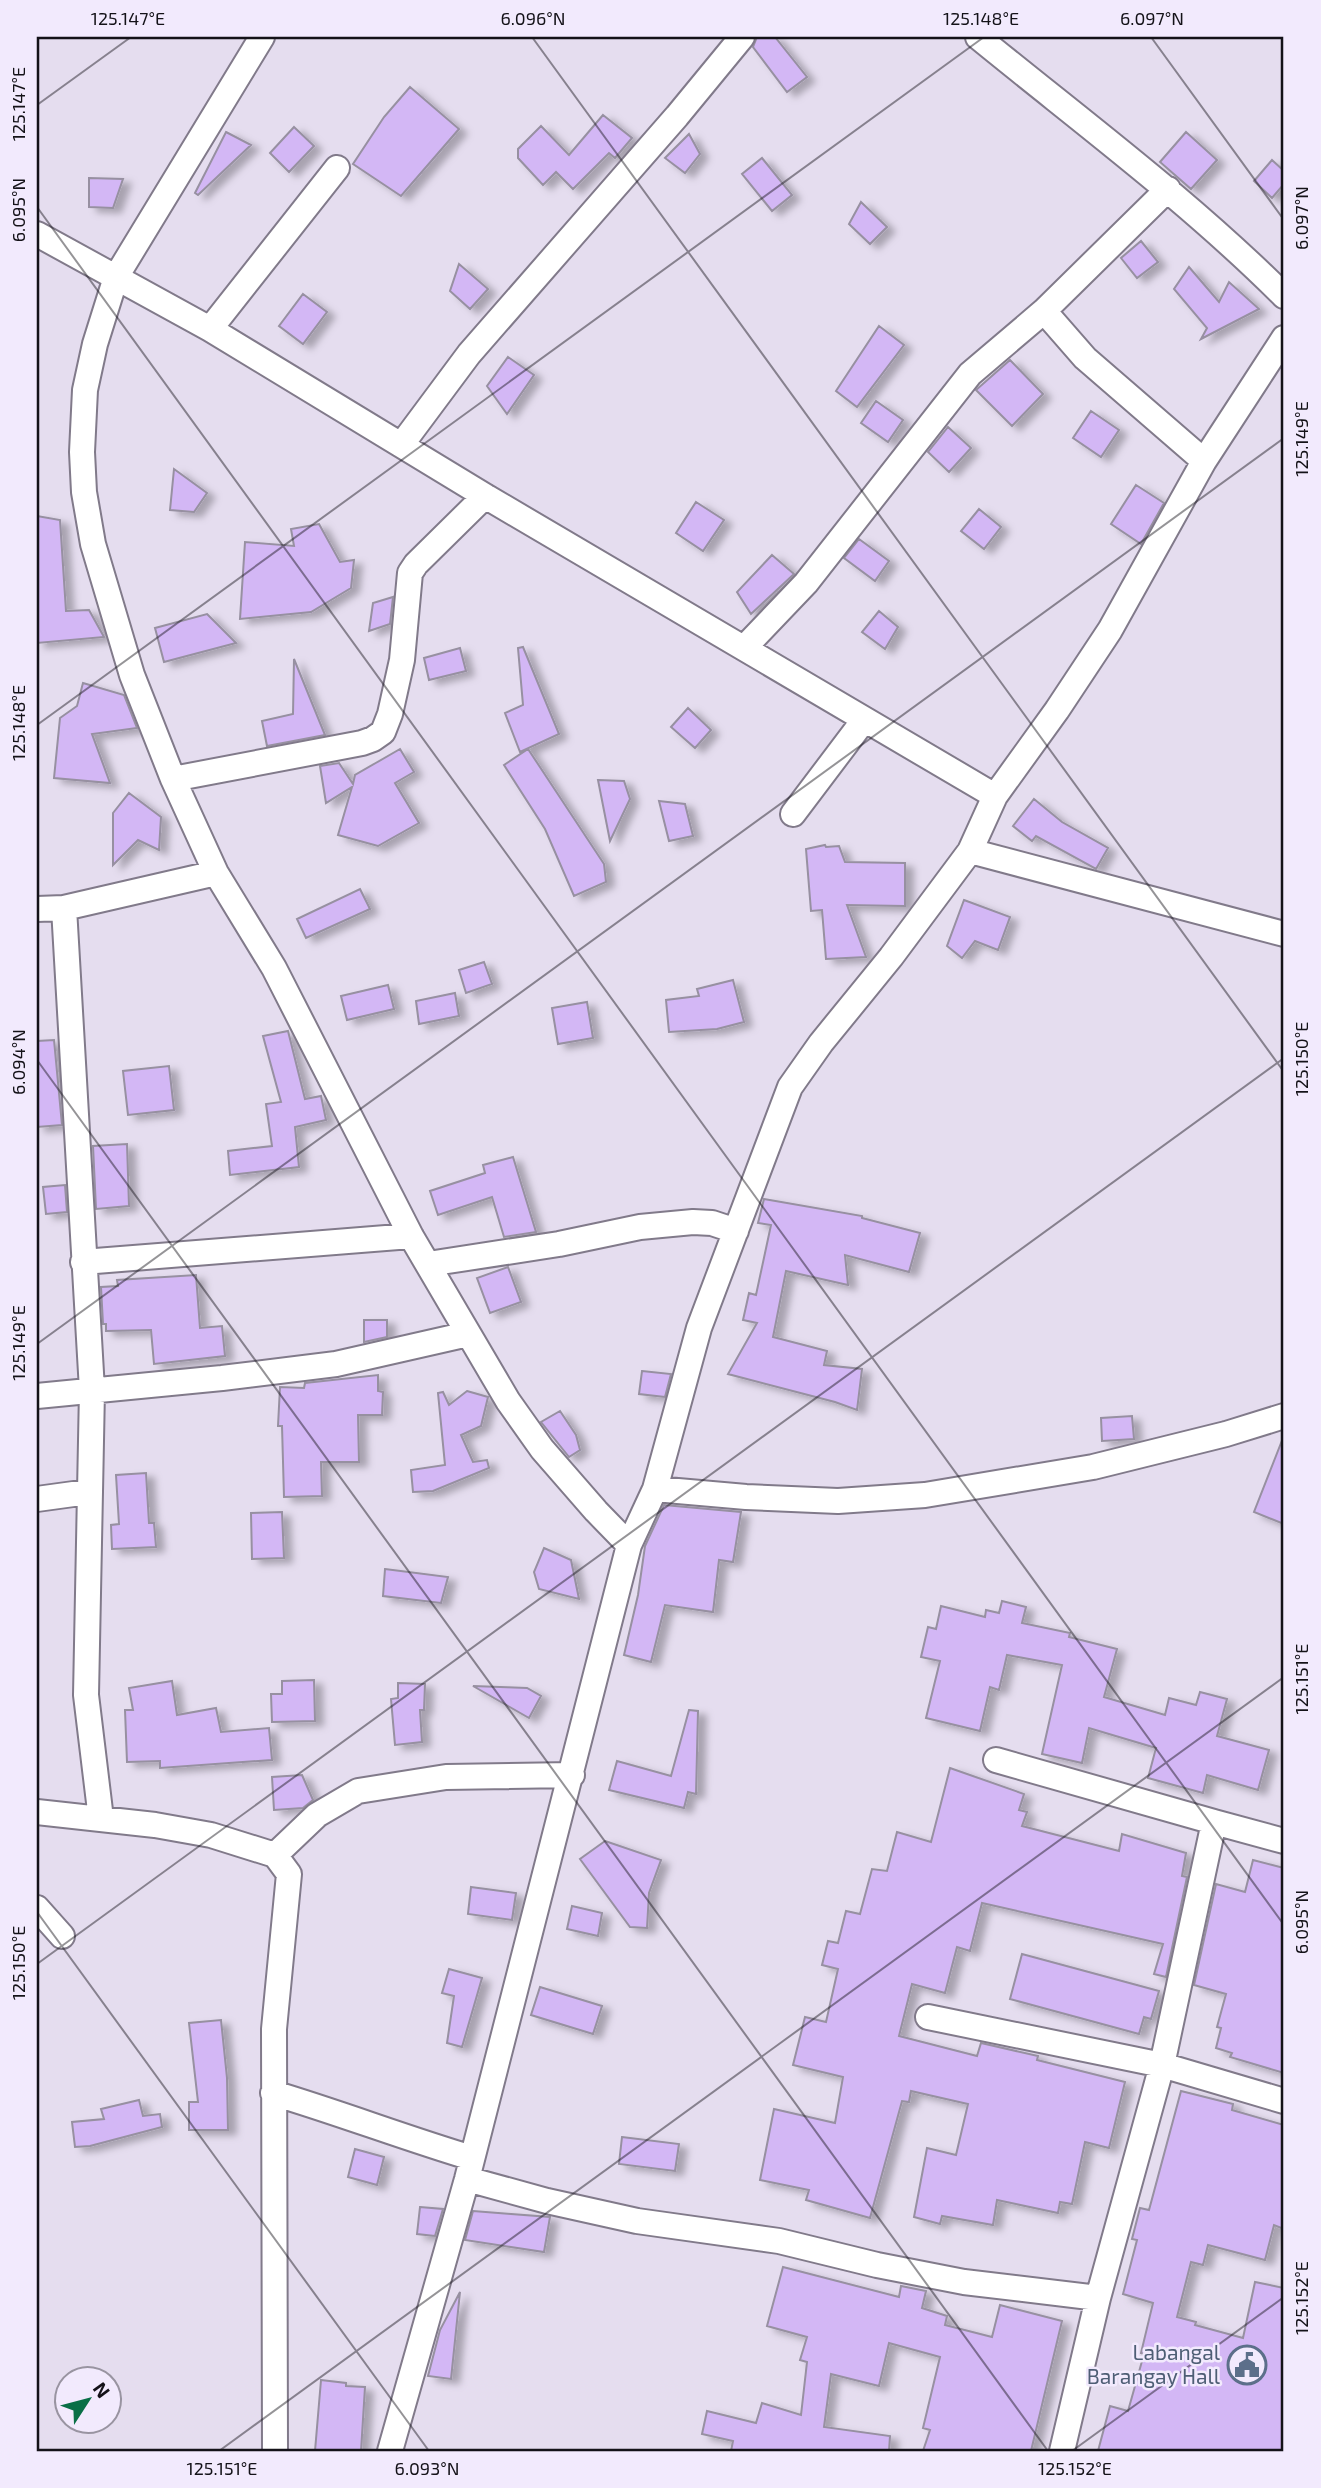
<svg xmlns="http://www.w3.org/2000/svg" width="1321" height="2488" font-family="'Exo 2',sans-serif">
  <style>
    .building { fill: #d3b7f5; stroke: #9790a1; stroke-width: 2; filter: url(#shadow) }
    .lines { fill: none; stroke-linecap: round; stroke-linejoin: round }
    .minor-casing { stroke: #817a8a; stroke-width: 28 }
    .minor { stroke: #fff; stroke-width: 24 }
    .ticks { fill: none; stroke: #141218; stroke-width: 2; stroke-opacity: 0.45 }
    .labels { text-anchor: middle; stroke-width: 5; stroke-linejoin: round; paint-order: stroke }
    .service-label { font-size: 21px; fill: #4e5e75; stroke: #f2eafd; text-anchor: end }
    .neatline { fill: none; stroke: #141218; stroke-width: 2.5 }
    .ticks-label { font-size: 18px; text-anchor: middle; fill: #141218 }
  </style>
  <defs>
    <filter id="shadow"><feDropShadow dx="8" dy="4.5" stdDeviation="3.5" flood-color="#0004"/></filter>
  </defs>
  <rect width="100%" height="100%" fill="#e5ddef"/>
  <!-- building -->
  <path class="building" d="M757 37H775L807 77 787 92 753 47Z
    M410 87 459 129 401 196 353 164 384 117Z
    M603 115 632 138 615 158 609 153 573 189 556 172 543 185 518 158V149L541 126 569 155Z
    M294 127 314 146 289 172 270 153Z
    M226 132 251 145 198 195 195 193Z
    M1186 132 1217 160 1191 189 1160 162Z
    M689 134 700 154 685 173 665 158Z
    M762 158 792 195 772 211 742 174Z
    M1272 160 1284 171V184L1272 198 1254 181Z
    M89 178 123 179 113 208 89 207Z
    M861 202 887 227 870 244 849 224Z
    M1141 241 1158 262 1137 278 1121 258Z
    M459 264 488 289 470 309 450 291Z
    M1189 267 1219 302 1229 282 1259 309 1201 339 1207 328 1174 289Z
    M303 294 327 312 303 344 279 326Z
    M879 326 904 345 857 407 836 391Z
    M508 357 534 375 507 414 487 386Z
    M1010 360 1043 394 1012 426 976 390Z
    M876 401 903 420 888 442 861 423Z
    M1091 411 1119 430 1101 457 1073 438Z
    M948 427 971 448 949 472 928 452Z
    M174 469 207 493 194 512 170 510Z
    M1136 485 1164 503 1141 544 1111 524Z
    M696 502 724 520 703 551 676 533Z
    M979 509 1001 527 984 549 961 531Z
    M37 516 60 520 66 611 89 610 104 637 37 643Z
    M319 524 340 562 354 560 351 588 311 612 240 619 245 542 294 546 291 529Z
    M859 539 889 561 875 581 844 558Z
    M772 555 794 574 751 614 737 592Z
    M393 597 390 624 369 631 373 603Z
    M879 611 898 627 885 649 862 632Z
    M207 614 236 643 164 662 155 628Z
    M523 647 559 734 520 752 505 713 523 705 518 648Z
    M460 648 466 671 429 680 424 658Z
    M294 659 325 735 267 746 262 721 293 714Z
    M83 683 124 695 137 728 92 734 110 783 54 778 60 718 77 706Z
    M688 708 711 730 695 748 671 727Z
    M400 749 414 772 395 783 419 823 378 846 338 835 352 787 326 803 320 766 339 763 353 784 355 775Z
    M528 749 604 864 606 882 574 896 545 829 504 765Z
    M598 780 624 781 630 799 610 841Z
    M129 793 161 817 159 850 138 840 113 865V813Z
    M1034 799 1062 822 1108 848 1096 869 1036 836 1032 841 1013 826Z
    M659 801 685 804 693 836 669 841Z
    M825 845 826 847 839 846 845 862 905 863V906L847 905 866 957 826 959 822 910 811 911 806 849Z
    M360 889 370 909 306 938 297 919Z
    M964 900 1010 917 998 950 975 941 962 958 947 946Z
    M484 962 492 984 466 993 459 970Z
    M733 980 744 1022 717 1029 669 1032 666 1000 699 996 697 989Z
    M388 985 394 1009 347 1020 341 996Z
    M455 993 459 1016 419 1024 416 1001Z
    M587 1002 593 1038 558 1044 552 1008Z
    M288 1031 305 1099 321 1096 326 1120 295 1127 299 1167 230 1175 228 1151 272 1146 266 1104 281 1102 263 1036Z
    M54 1040 62 1125 37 1127V1041Z
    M169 1066 174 1110 128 1115 123 1071Z
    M127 1144 129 1206 96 1209 93 1146Z
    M513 1157 536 1232 504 1237 492 1197 438 1215 430 1191 485 1173 483 1165Z
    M65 1185 67 1212 46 1214 43 1187Z
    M764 1199 862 1216V1218L920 1233 909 1272 845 1255 848 1285 786 1271 773 1337 827 1351 824 1365 862 1369 857 1410 835 1402 728 1374 757 1323 743 1320 749 1293 756 1295 771 1225 758 1223Z
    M508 1267 521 1302 490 1313 477 1278Z
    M196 1275 200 1328 222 1326 225 1356 154 1364 151 1330 106 1331V1324H103L101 1287 118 1286 117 1280Z
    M364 1320H387V1337L364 1342Z
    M642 1371 671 1374 665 1397 639 1394Z
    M378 1375V1391L383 1392 382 1415H358L359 1462H321L322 1496 284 1497 282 1426H278L280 1387 304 1388 305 1383Z
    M467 1391 488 1397 481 1426 461 1435 473 1462 487 1460 489 1468 433 1491 413 1492 411 1470 445 1465 438 1393 443 1392 449 1405Z
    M560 1411 576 1435 580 1450 569 1457 541 1422Z
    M1132 1416 1134 1439 1102 1441 1101 1418Z
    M1283 1438H1284V1524L1254 1512Z
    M146 1473 149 1523H154L156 1547 112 1549 111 1525 119 1524 116 1475Z
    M664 1505 741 1512 733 1562 719 1560 713 1612 665 1605 651 1662 624 1655 638 1595 645 1546Z
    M282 1512 284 1558 252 1559 251 1513Z
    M544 1548 571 1560 579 1599 539 1589 534 1572Z
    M385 1569 448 1577 441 1603 383 1596Z
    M1002 1601 1026 1607 1022 1623 1070 1633 1069 1637 1117 1649 1104 1697 1165 1715 1169 1698 1196 1705 1200 1692 1227 1699 1217 1736 1269 1750 1258 1790 1207 1775 1203 1793 1148 1778 1156 1748 1089 1728 1082 1763 1042 1754 1062 1665 1007 1655 999 1690 990 1687 980 1731 926 1718 940 1661 921 1657 928 1627 936 1629 941 1606 985 1617 986 1610 999 1613Z
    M314 1680 315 1721 272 1722 271 1694H282V1681Z
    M172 1681 177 1715 216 1708 221 1732 269 1728 272 1760 160 1768V1761L127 1762 125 1710H133L129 1688Z
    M398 1683 425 1684 424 1710H420L422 1742 395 1745 391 1699 398 1698Z
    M473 1686 527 1688 541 1696 529 1718Z
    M689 1710 698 1711 696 1794 688 1792 684 1808 609 1790 617 1761 671 1776Z
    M950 1768 1024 1794 1019 1810 1027 1812 1022 1826 1119 1851 1122 1834 1186 1853 1182 1876 1187 1877 1166 1977 1154 1974 1163 1944 982 1903 970 1951 957 1947 945 1993 912 1984 899 2036 977 2056 981 2043 1038 2056 1037 2060 1125 2082 1109 2148 1085 2142 1072 2204 1060 2202 1058 2213 997 2200 993 2225 942 2216 940 2224 914 2217 927 2148 956 2155 968 2104 911 2091 909 2102 902 2101 870 2218 806 2200 809 2190 760 2180 774 2109 835 2123 843 2077 793 2065 805 2017 826 2022 838 1969 822 1965 828 1941 838 1943 846 1911 860 1914 872 1869 887 1871 897 1832 931 1842Z
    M302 1775 313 1800 303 1808 274 1810 272 1777Z
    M605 1841 661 1860 649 1893 647 1928 630 1927 580 1859Z
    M1253 1860 1284 1868V2073L1230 2057 1232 2053 1216 2048 1221 2028 1217 2027 1226 1994 1194 1985 1216 1884 1245 1892Z
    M471 1887 516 1893 512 1920 468 1914Z
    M572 1906 602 1913 598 1936 567 1929Z
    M1022 1954 1159 1991 1151 2019 1144 2017 1139 2034 1010 1999Z
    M449 1969 482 1978 462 2047 447 2043 454 1996 442 1993Z
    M540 1987 602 2006 593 2034 531 2015Z
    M221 2020 227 2078 228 2130H189V2102H198L189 2023Z
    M1181 2091 1233 2104 1232 2110 1284 2125V2229L1274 2225 1265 2260 1208 2245 1203 2265 1191 2262 1177 2317 1196 2322 1195 2325 1243 2338 1255 2282 1284 2288V2451H1098L1110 2406 1128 2411 1144 2354 1141 2353 1153 2303 1123 2294 1137 2240 1132 2239 1140 2208 1149 2210Z
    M139 2100 143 2116 160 2114 162 2127 90 2146 75 2147 72 2122 104 2119 101 2109Z
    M622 2137 679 2144 675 2171 619 2164Z
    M355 2149 384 2157 377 2185 348 2177Z
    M420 2207 443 2209 435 2236 417 2234Z
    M473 2211 550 2217 544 2252 465 2240Z
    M783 2267 899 2297 901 2286 926 2291 922 2308 947 2316 945 2325 992 2337 1000 2305 1062 2321 1031 2451H923L930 2430 923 2428 940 2357 889 2343 879 2386 831 2374 824 2427 890 2436 889 2451H731L733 2441 702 2434 707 2411 756 2423 762 2403 801 2415 807 2362 800 2360 807 2337 767 2326Z
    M460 2292 451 2379 428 2376 440 2330Z
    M321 2380 346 2383V2386L365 2387 361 2451H315Z"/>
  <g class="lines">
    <defs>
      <path id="minor" d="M262 37 116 277 95 344 85 390 82 452 84 492 93 544 132 675 173 779 216 873 274 968 411 1236 508 1401 542 1449 596 1511 629 1545
        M978 37C1082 122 1189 201 1284 296
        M1168 189 1044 311 1085 358 1204 461
        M37 234 210 329 485 496 995 796
        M210 329 337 168
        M402 444 469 354 677 116 742 37
        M744 648 806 583 970 374 1044 311
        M173 779 362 743 373 739 383 732 390 714 402 660 410 573 416 564 485 496
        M793 814 864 720
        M970 851 995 796 1057 710 1110 630 1204 461 1284 338
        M64 908 92 1390 86 1695 101 1819
        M37 909 64 908 216 873
        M83 1262 411 1236
        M428 1264 559 1244 640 1227 693 1222 712 1223 736 1231
        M37 1396 222 1378 336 1364 468 1334
        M655 1489 746 1497 838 1501 925 1495 1093 1467 1226 1434 1284 1416
        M37 1499 88 1492
        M996 1760 1214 1822
        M37 1812 155 1825 211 1835 275 1855 289 1874 274 2029 275 2451
        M275 1855 317 1815 358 1791 446 1777 572 1775
        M37 1908 62 1936
        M928 2017 1162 2065 1284 2101
        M273 2093C340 2113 405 2138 472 2158
        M467 2179 547 2201 637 2221 779 2241 877 2265 964 2282 1098 2298
        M390 2451 467 2179 629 1545 655 1489 699 1328 790 1087 821 1043 891 957 970 851 1284 934
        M1062 2451 1098 2298 1162 2065 1214 1822 1284 1841"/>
    </defs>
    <!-- minor casing -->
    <use href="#minor" class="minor-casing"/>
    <!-- minor -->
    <use href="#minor" class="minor"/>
  </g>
  <!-- ticks -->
  <path class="ticks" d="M532 37 1284 1072M1151 37 1284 220M37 105 131 37M37 207 1284 1925M37 725 984 37M37 1060 1048 2451M37 1344 1284 438M37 1912 429 2451M37 1964 1284 1058M219 2451 1284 1677M1072 2451 1284 2297"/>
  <!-- icons -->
  <defs>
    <symbol id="civic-ring" viewBox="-11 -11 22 22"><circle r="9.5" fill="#f2eafd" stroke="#5c6f8a" stroke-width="1.5"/><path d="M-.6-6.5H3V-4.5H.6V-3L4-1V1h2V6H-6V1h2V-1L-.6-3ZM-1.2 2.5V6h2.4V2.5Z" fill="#5c6f8a"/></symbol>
  </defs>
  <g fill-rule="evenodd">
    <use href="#civic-ring" x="1225" y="2343" width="44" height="44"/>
  </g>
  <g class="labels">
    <!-- service labels -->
    <g class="service-label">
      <text x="1220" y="2360">Labangal<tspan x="1220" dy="24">Barangay Hall</tspan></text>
    </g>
  </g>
  <!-- border -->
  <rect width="1321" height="2488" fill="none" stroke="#f2eafd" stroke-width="77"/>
  <!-- north arrow -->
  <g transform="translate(88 2400) rotate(54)"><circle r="33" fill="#f2eafd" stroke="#9994a1" stroke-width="2"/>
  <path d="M0-5L12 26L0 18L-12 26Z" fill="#096f46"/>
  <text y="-10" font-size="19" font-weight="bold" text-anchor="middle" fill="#141218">N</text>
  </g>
  <rect x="38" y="38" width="1244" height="2412" class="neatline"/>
  <g class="ticks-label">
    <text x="128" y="25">125.147°E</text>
    <text x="533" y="25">6.096°N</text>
    <text x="981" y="25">125.148°E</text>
    <text x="1152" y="25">6.097°N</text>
    <text transform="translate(19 104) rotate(-90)" y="6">125.147°E</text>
    <text transform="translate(19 210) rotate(-90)" y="6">6.095°N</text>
    <text transform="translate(1302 218) rotate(-90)" y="6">6.097°N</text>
    <text transform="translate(1302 439) rotate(-90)" y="6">125.149°E</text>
    <text transform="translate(19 723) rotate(-90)" y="6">125.148°E</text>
    <text transform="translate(1302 1059) rotate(-90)" y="6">125.150°E</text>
    <text transform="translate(19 1062) rotate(-90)" y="6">6.094°N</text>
    <text transform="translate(19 1343) rotate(-90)" y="6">125.149°E</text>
    <text transform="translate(1302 1679) rotate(-90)" y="6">125.151°E</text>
    <text transform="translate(1302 1922) rotate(-90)" y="6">6.095°N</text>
    <text transform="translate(19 1963) rotate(-90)" y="6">125.150°E</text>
    <text transform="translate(1302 2298) rotate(-90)" y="6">125.152°E</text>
    <text x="222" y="2475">125.151°E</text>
    <text x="427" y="2475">6.093°N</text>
    <text x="1075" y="2475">125.152°E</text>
  </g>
</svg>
